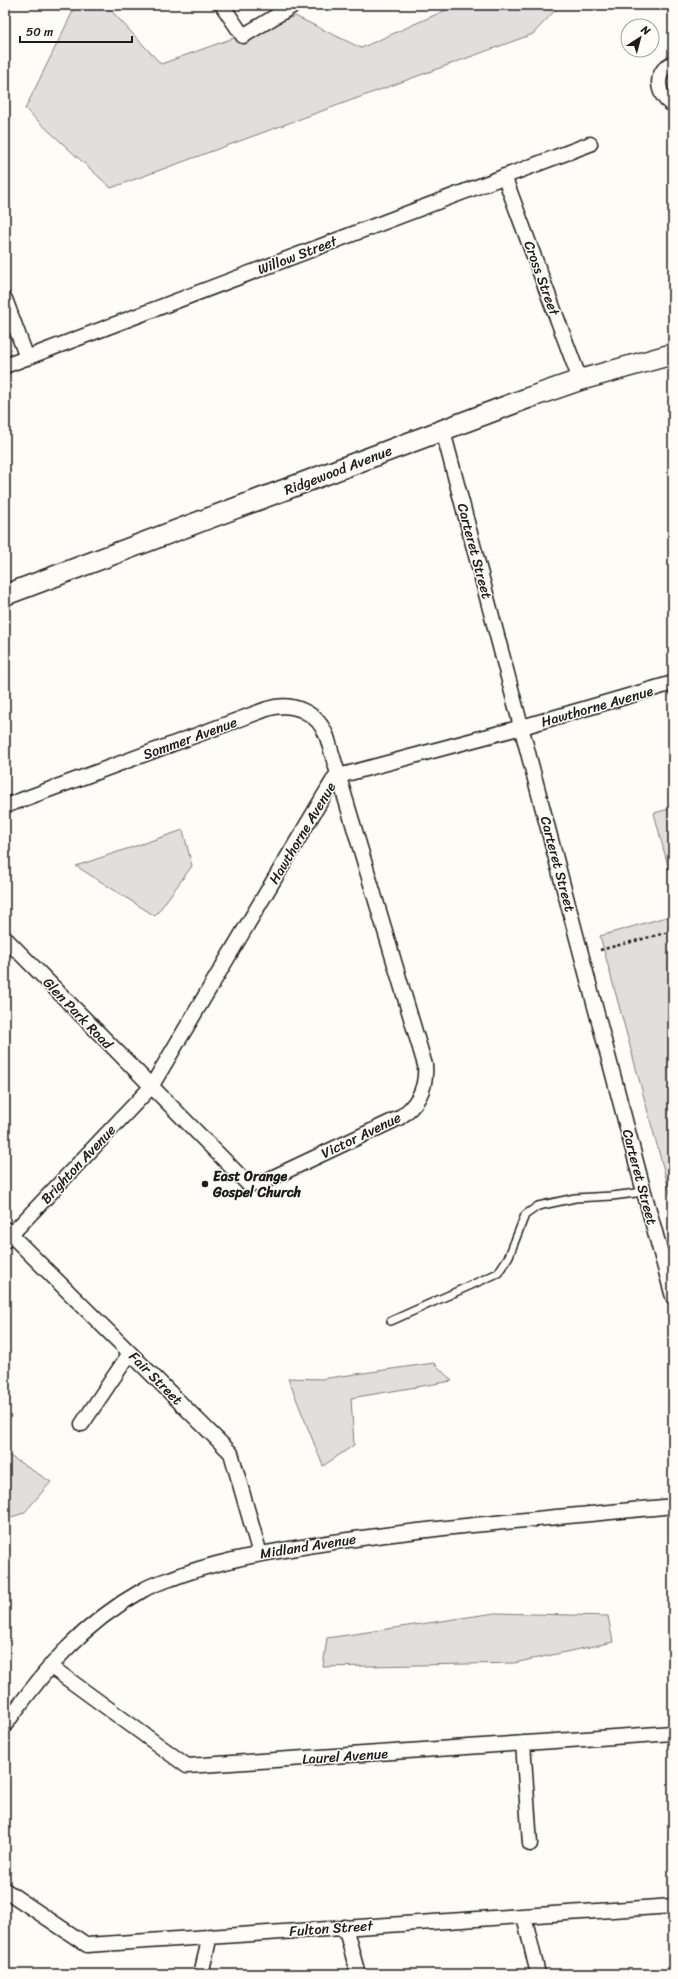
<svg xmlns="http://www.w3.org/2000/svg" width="678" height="1979" font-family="Sriracha,sans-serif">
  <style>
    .green { fill: #e0dfdb; stroke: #7e7e7c }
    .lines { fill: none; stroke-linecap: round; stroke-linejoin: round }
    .lane-casing { stroke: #1c1c1c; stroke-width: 10 }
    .street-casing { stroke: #1c1c1c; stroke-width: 17 }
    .secondary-casing { stroke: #1c1c1c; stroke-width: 23 }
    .path { stroke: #1c1c1c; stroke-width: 2.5; stroke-dasharray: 3 3; stroke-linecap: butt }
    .lane { stroke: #fdfcf7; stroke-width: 7 }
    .street { stroke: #fdfcf7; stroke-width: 14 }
    .secondary { stroke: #fdfcf7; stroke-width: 20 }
    .poi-dot { fill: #1c1c1c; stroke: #fdfcf7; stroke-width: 1.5 }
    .labels { text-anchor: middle; stroke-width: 3; stroke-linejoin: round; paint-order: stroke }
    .street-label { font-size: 14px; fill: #1c1c1c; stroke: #fdfcf7 }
    .poi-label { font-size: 14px; font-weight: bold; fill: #1c1c1c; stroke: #fdfcf7; text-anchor: start }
  </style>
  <rect width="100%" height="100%" fill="#fdfcf7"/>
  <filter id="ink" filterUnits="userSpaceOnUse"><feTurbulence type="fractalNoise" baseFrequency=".025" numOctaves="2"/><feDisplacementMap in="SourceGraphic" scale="8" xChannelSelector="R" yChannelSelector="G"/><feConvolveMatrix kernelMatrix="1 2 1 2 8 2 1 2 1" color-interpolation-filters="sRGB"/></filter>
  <g filter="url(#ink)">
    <!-- green -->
    <path class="green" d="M76 5H106L161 64 295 16 361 48 457 5H560L533 34 111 188 25 109Z
      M673 808V885L654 813Z
      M183 830 192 866 155 916 76 866Z
      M673 915V1204L600 936Z
      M434 1363 452 1381 351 1398 354 1445 323 1466 288 1378 321 1379Z
      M5 1453 51 1482 24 1513 5 1519Z
      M495 1613 608 1616 613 1642 514 1663 323 1667 327 1638Z"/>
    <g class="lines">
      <defs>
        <path id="lane" d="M391 1321 498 1273 509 1256 525 1215 538 1206 575 1198 612 1196 644 1192"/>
        <path id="street" d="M222 5 243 36 294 5
          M673 63C653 71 656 96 673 105
          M504 176 580 380
          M5 299 27 358
          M5 366 590 144
          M443 431 644 1192 673 1297
          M5 806 267 709C292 701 318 712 327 737L425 1065C427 1088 418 1105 399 1118L265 1181 257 1184 247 1183 5 938
          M5 1229 231 1453 260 1554
          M5 1241 151 1087 335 777 522 727 673 683
          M82 1424 130 1353
          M50 1666 187 1766 673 1733
          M5 1725C46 1668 81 1625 143 1590 151 1585 161 1582 170 1579 211 1563 253 1555 296 1548 420 1527 547 1519 673 1506
          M523 1743 530 1844
          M5 1890 87 1945 673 1906
          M524 1916 538 1974
          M345 1927 358 1974
          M201 1974 210 1936"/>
        <path id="secondary" d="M5 595 528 398 580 380 673 354"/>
      </defs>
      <!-- lane casing -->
      <use href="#lane" class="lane-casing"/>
      <!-- street casing -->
      <use href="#street" class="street-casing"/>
      <!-- secondary casing -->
      <use href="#secondary" class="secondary-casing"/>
      <!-- path -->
      <path class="path" d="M600 950 673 931"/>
      <!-- lane -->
      <use href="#lane" class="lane"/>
      <!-- street -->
      <use href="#street" class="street"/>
      <!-- secondary -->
      <use href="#secondary" class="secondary"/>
    </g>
  </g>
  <!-- markers -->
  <circle class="poi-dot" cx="205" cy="1184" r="4"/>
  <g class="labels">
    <!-- street labels -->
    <g class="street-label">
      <text transform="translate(297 255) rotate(-21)" y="5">Willow Street</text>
      <text transform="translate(542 278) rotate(70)" y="5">Cross Street</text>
      <text transform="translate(338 470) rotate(-21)" y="5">Ridgewood Avenue</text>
      <text transform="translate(475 551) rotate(75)" y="5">Carteret Street</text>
      <text transform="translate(597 706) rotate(-16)" y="5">Hawthorne Avenue</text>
      <text transform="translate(190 738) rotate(-20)" y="5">Sommer Avenue</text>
      <text transform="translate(302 833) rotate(-59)" y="5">Hawthorne Avenue</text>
      <text transform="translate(558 864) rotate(75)" y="5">Carteret Street</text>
      <text transform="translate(78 1013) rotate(46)" y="5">Glen Park Road</text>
      <text transform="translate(361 1135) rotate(-26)" y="5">Victor Avenue</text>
      <text transform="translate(78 1164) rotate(-47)" y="5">Brighton Avenue</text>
      <text transform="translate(640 1177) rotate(75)" y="5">Carteret Street</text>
      <text transform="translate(156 1378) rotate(45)" y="5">Fair Street</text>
      <text transform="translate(308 1546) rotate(-9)" y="5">Midland Avenue</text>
      <text transform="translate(345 1756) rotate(-4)" y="5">Laurel Avenue</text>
      <text transform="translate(331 1928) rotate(-4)" y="5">Fulton Street</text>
    </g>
    <!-- poi labels -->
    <g class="poi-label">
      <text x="213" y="1181">East Orange<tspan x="213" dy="16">Gospel Church</tspan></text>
    </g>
  </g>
  <!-- margin -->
  <rect width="678" height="1979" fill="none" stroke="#fdfcf7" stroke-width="20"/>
  <rect x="10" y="10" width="658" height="1959" fill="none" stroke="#1c1c1c" stroke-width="1.5" filter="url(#ink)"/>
  <!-- north arrow -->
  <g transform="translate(640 38) rotate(36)"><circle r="19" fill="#fdfcf7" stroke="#a3a29f"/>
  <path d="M0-3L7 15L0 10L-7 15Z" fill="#1c1c1c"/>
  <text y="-6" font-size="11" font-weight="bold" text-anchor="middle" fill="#1c1c1c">N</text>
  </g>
  <!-- scale -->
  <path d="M20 36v6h112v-6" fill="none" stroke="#1c1c1c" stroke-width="2"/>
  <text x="26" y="36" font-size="12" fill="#1c1c1c" stroke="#fdfcf7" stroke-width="3" paint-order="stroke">50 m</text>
</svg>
